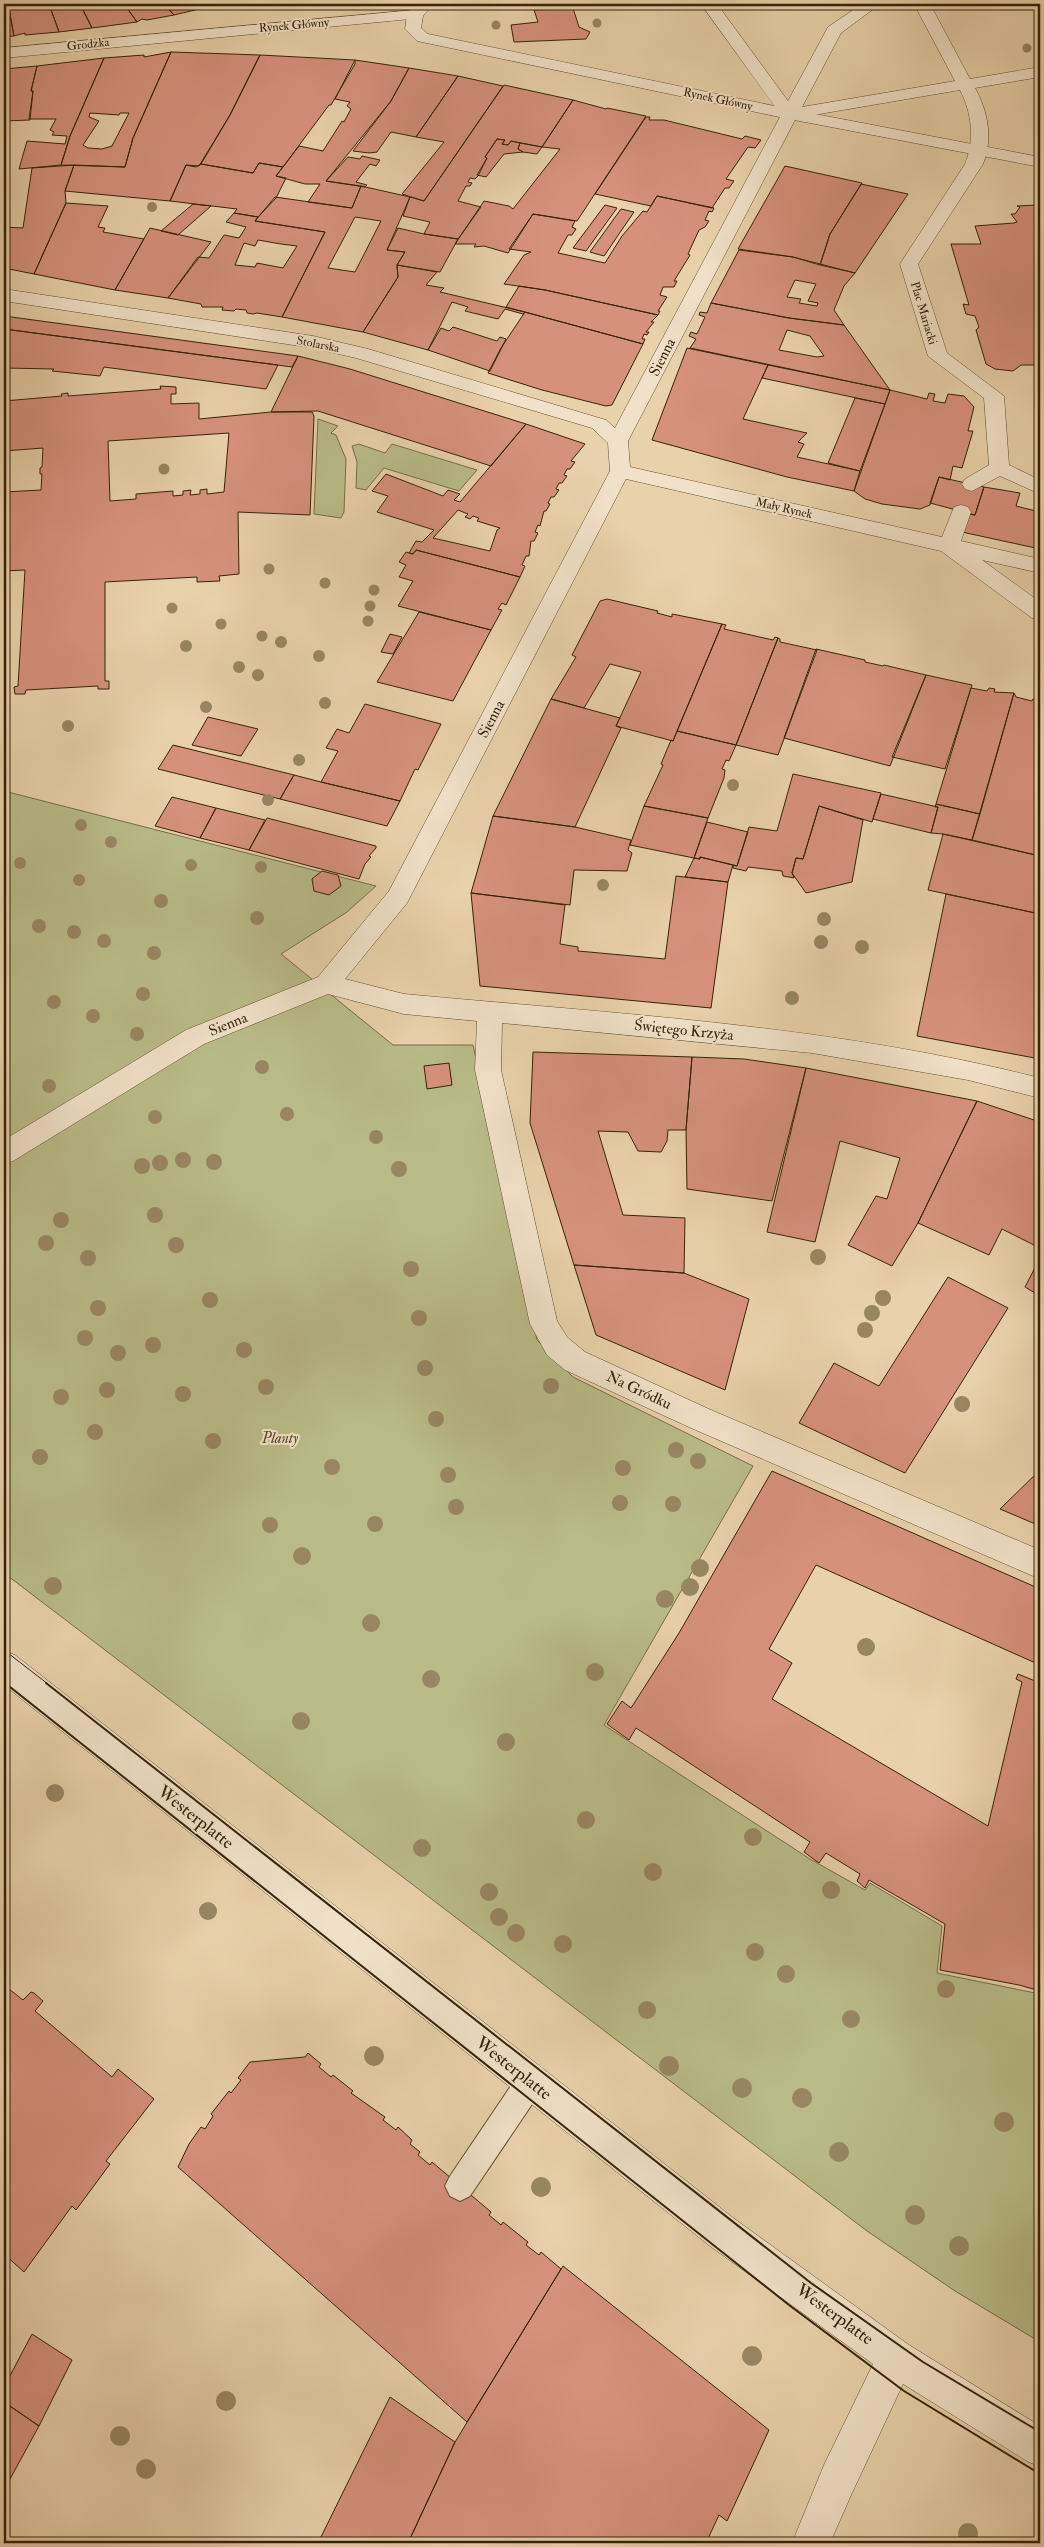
<svg xmlns="http://www.w3.org/2000/svg" width="1044" height="2547" font-family="'IM FELL Double Pica',serif">
  <style>
    .green { fill: #b8bb88; stroke: #776e48 }
    .building { fill: #d6917d; stroke: #362208; fill-rule: evenodd }
    .lines { fill: none; stroke-linecap: round; stroke-linejoin: round }
    .service-casing { stroke: #634e31; stroke-width: 2 }
    .pedestrian-casing { stroke: #634e31; stroke-width: 1 }
    .minor-casing { stroke: #634e31; stroke-width: 1 }
    .service { fill: #f1e1c8; fill-rule: evenodd }
    .pedestrian { fill: #f1e1c8; fill-rule: evenodd }
    .minor { fill: #f1e1c8; fill-rule: evenodd }
    .tram-far1 { stroke: #362208; stroke-width: 1 }
    .tram { stroke: #362208; stroke-width: 2 }
    .tree { fill: #988663 }
    .labels { text-anchor: middle; stroke-width: 4; stroke-linejoin: round; paint-order: stroke }
    .far-street-label { font-size: 12px; fill: #362208; stroke: #f1e1c8 }
    .street-label { font-size: 15px; fill: #362208; stroke: #f1e1c8 }
    .park-label { font-size: 15px; font-style: italic; fill: #564828; stroke: #f1e1c8 }
    .near-street-label { font-size: 18px; fill: #362208; stroke: #f1e1c8 }
  </style>
  <rect width="100%" height="100%" fill="#e9d1ab"/>
  <filter id="stains"><feTurbulence type="fractalNoise" baseFrequency=".004" numOctaves="4"/><feColorMatrix values="0 0 0 0 .2 0 0 0 0 .09 0 0 0 0 .02 0 0 0 .5 -.17"/></filter>
  <radialGradient id="worn" r=".72"><stop offset=".6" stop-color="#630" stop-opacity="0"/><stop offset="1" stop-color="#630" stop-opacity=".3"/></radialGradient>
  <!-- green -->
  <path class="green" d="M318 419 338 426 331 433 336 435 346 459 344 512 341 518 314 514Z
    M359 444 385 453 392 444 477 470 459 491 384 468 366 490 356 488 357 462 352 446Z
    M4 791 376 886 347 912 281 954 393 1045H473L537 1340 573 1377 753 1466 604 1725 810 1859 865 1890 870 1883 942 1926 937 1973 1040 1994V2342L955 2291 867 2231 4 1573Z"/>
  <!-- building -->
  <path class="building" d="M4 4H8L14 36 4 37Z
    M8 4H49L59 32 25 35V33L14 36Z
    M49 4H80L92 28 59 32Z
    M80 4H124L137 22 92 28Z
    M124 4H164L174 15 147 20 142 19 137 22Z
    M164 4H220L174 15Z
    M573 8 579 27 590 32 586 39 514 42 511 25 538 22 534 10Z
    M171 52 133 138 125 167 61 165 70 136 104 58 144 55V57ZM90 113 119 115 120 113H129L112 146 102 149 88 148 83 145 99 121 89 117Z
    M171 52 260 55 230 115 199 166 186 165 170 201 65 191 74 165 125 167 133 138Z
    M260 55 355 60V64L331 105H329L283 167 259 163 253 173 201 164 230 115Z
    M104 58 70 136 61 165 19 169 27 141 65 144 67 136 52 135 54 132 50 130 56 119H29L33 91H31L37 66Z
    M355 60 409 68 391 101 326 181 361 186 352 208 308 202 320 184H305L276 176 299 146 323 151 342 121 344 122 351 109 347 106 350 102 335 99Z
    M37 66 31 91H33L30 120 4 121V69Z
    M409 68 458 76 416 137 391 132 377 152 369 153 353 151 391 101Z
    M458 76 503 86 424 201 402 194 444 142 416 137Z
    M504 85 573 100 542 147 511 141 508 145 502 144 505 140 497 139 485 157 487 158 478 176 475 179 470 178 468 182 472 183 470 186H466L458 201 481 207 458 239 424 234 430 222 403 216 410 197 424 201Z
    M573 100 606 109 607 108 646 116 577 221 533 214 508 253 484 246 474 247 476 244H455L484 201 509 206 513 209 560 149 542 147Z
    M646 117H650L649 120H664L742 139 745 136 761 140 755 148 748 147 726 179 734 181 729 188H725L712 208 657 196 651 206 595 194Z
    M497 139 505 140 502 144 508 145 511 141 520 143 518 149 523 152 504 154 486 177 477 175 487 158 485 157Z
    M520 143 542 147 537 154 523 152 518 149Z
    M362 156 380 160 376 166 370 164 356 182 367 185 365 187 326 181 348 157 360 159Z
    M259 163 283 167 276 176 286 178 276 198 258 217 234 213 237 209 170 201 186 165 196 167 201 164 253 173Z
    M74 165 65 191 66 203 34 274 4 268V227L23 228 32 168Z
    M785 166 862 183 830 234 820 265 793 257 738 249Z
    M861 184 908 194 855 273 820 265 830 234Z
    M361 186 410 197 387 250 405 252 397 265 398 277 363 332 282 317 325 232 255 221 275 197 352 208ZM355 217 381 221 355 272 328 268Z
    M657 196 714 208 712 212 709 211 705 220 709 221 705 227 699 230 688 254 690 255 674 281H677L674 287H663L660 295 667 297 658 311H660L658 315 545 290 504 284 524 255 531 252 509 249 533 214 575 221 572 227 576 229 572 235H568L558 253 605 263 622 236 643 211 647 212Z
    M66 203 108 206 98 227 105 228 103 232 144 239 115 290 34 274Z
    M1039 203 1040 365H1021L1013 371 995 369 986 364 976 330 979 327 975 316 966 314 963 304 969 305 951 244H981L975 226 1014 223 1017 222 1011 214H1015L1020 207 1017 206 1038 205Z
    M193 204 211 206 178 235 161 231Z
    M605 205 617 208 586 251 573 248Z
    M621 209 634 212 604 256 590 252Z
    M234 213 258 217 255 221 325 232 282 317 257 313 253 314 247 313 246 310 236 309 234 311 222 310 223 307H202L201 304 168 298 198 257 209 258 224 235 239 238 246 227 226 222ZM258 240 281 244 297 246 283 268 257 263 255 267 235 265 244 243 255 246Z
    M150 228 211 242 168 298 115 290Z
    M398 228 424 234 458 239 440 272 397 265 405 252 387 250Z
    M739 250 793 257 855 273 844 286 834 310 844 325 789 318 711 303ZM795 280 816 284 808 301 818 303 817 306 799 303 801 299 787 297Z
    M397 265 437 272 426 285 444 288 440 292 525 312 523 314 505 309 498 319 465 311 468 307 452 302 428 350 363 332 398 277Z
    M519 286 545 290 658 315 651 322H654L646 332H649L647 335 644 334 642 339H645L643 344 506 307Z
    M711 303 789 318 844 325 890 390 690 348 696 339 689 336 691 332 697 334 705 317 699 315 700 312 707 313ZM787 330 810 336 824 356 817 357 779 350Z
    M525 312 643 344 612 405 606 406 542 390 488 373 501 348Z
    M4 316 298 356 292 367 4 329Z
    M453 327 497 341 500 337 506 339 490 371 428 350 441 328 449 331Z
    M4 329 278 365 266 389 104 367 100 376 52 371 54 369 4 368Z
    M687 348 768 365 743 419 807 433 798 442 804 444 797 457 860 471 854 491 787 477 652 440Z
    M298 356 350 369 526 424 491 466 318 411 271 412Z
    M768 365 890 390 885 404 762 378Z
    M160 386 176 387V394H171V404L199 403V419L271 412H312L314 416 310 515 238 512 239 574 219 576 220 581 197 582V577L105 582V681H109V689H98V686L26 690 25 694H15L14 687 18 686 25 570 4 571V492L41 490 42 474H40V468L42 467 43 448 4 451V401L62 396 61 394 68 393V396L161 389ZM229 433 224 492 207 494V489L200 490V494L190 495 191 490 183 491V495L173 496V491L136 494V499L110 501 108 441Z
    M890 390 927 399 929 393 935 394 933 401 945 403 948 394 964 396 974 407 968 431H973L962 468 953 466 950 480 939 477 930 505 920 509 882 504 865 499 854 491Z
    M855 398 885 404 860 471 828 463Z
    M526 424 585 444 571 461 575 462 570 469H567L564 475 567 476 562 483H559L556 489 559 490 554 497H551L548 503 550 504 546 511H544L540 526 538 525 535 532 538 533 534 541H531L529 556H526L522 565 525 566 520 577 416 550 413 554 409 553 416 541 422 542 434 530 377 512 388 496 372 491 386 474 443 496 448 490 460 494 454 500 460 502ZM458 510 468 514 465 517 470 519 473 516 479 518 477 521 500 528 497 530 490 551 433 538Z
    M939 477 984 487 975 515 930 503Z
    M984 487 1020 493 1016 506 1040 512V549L962 532 969 514 975 515Z
    M416 550 520 577 506 605 502 603 498 609 502 610 491 630 398 606 413 581 399 577 406 565 399 562 406 552 413 554Z
    M607 599 658 611 657 613 672 617V614L722 624 673 741 616 726 641 672 610 664 584 708 551 699 576 657 572 655 600 601Z
    M419 612 491 630 453 701 377 682Z
    M722 624 726 625 724 629 773 640 775 637 778 638 736 745 677 731Z
    M390 634 402 637 393 654 381 652Z
    M778 638 780 639V642L817 650 778 755 736 745Z
    M816 649 865 660V662L883 666 884 665 926 675 890 766 784 738Z
    M926 675 972 685 945 769 892 757Z
    M971 688 987 691 989 688 995 689 994 692 1014 693 980 814 936 804Z
    M1014 693 1016 697 1032 701 1033 699 1040 700V856L972 840Z
    M551 699 620 718 616 726 621 728 575 827 493 816Z
    M365 704 441 724 418 770 415 769 400 801 321 782 338 751 326 748 337 729 349 733Z
    M208 717 258 729 241 756 192 745Z
    M677 731 736 745 729 761 726 760 722 769 725 770 724 778 708 818 644 806 663 765 661 764 671 740 673 741Z
    M173 745 294 775 280 799 158 769Z
    M793 774 881 793 872 822 819 806 803 859 796 858 792 873 794 878 783 876 782 871 748 867 746 871 733 868V865L737 866 749 827 777 831Z
    M294 775 321 782 400 801 387 826 280 799Z
    M881 794 938 807 931 833 873 819Z
    M172 797 216 808 200 838 155 826Z
    M936 804 980 814 972 840 943 834 931 833 938 807H935Z
    M644 806 708 818 694 858 630 845Z
    M819 806 863 820 852 882 806 893 792 873 796 858 803 859Z
    M216 808 265 820 249 850 200 838Z
    M493 816 575 827 631 840 628 850 632 853 627 871 574 870 570 905 471 893Z
    M267 818 376 846V848L369 856 371 857 365 864 359 879 249 850Z
    M707 822 748 832 737 866 700 857V859L694 858Z
    M943 834 1040 856V914L928 890Z
    M700 857 733 865 728 882 685 877 694 858 700 859Z
    M322 871 338 875 341 886 329 895 314 891 312 879Z
    M676 876 728 882 711 1008 480 986 471 893 565 905 560 944 578 947V951L665 959Z
    M946 894 1040 914V1059L917 1036Z
    M533 1052 692 1057 686 1130H668L667 1141 661 1152 638 1151 628 1132 598 1131 623 1215 685 1218 684 1273 574 1265 530 1123Z
    M692 1057 744 1059 806 1068 772 1201 687 1189 686 1130Z
    M449 1063 452 1085 427 1089 424 1066Z
    M806 1068 977 1101 918 1223 892 1266 848 1245 876 1196 887 1199 900 1158 840 1141 815 1242 767 1232Z
    M977 1101 1040 1122V1248L1002 1229 989 1255 918 1223Z
    M1040 1258V1296L1025 1287Z
    M574 1265 684 1273 749 1299 725 1390 596 1335Z
    M948 1277 1008 1308 905 1473 799 1423 834 1363 879 1386Z
    M1040 1470V1526L1000 1509Z
    M772 1471 1040 1589V1665L816 1565 769 1649 792 1663 772 1699 988 1826 1022 1682 1016 1679 1018 1674 1040 1683V1991L1019 1985 940 1970 945 1924 869 1880 865 1888 857 1881 860 1874 826 1853 819 1863 804 1852 810 1842 636 1728 629 1740 607 1724 622 1701 631 1708 679 1633Z
    M4 1985 23 2000 31 1992 34 1993 43 2001 35 2011 112 2077 118 2069 154 2099 106 2161 110 2164 76 2210 72 2206 24 2272 4 2254Z
    M308 2053 321 2064 319 2067 331 2077 333 2075 353 2091 351 2093 385 2117 383 2120 396 2130 398 2127 412 2140 410 2144 420 2152 418 2155 430 2165 432 2162 491 2212 489 2215 501 2225 503 2222 528 2242 526 2245 539 2255 541 2252 561 2269 467 2422 178 2167 189 2144 201 2127 205 2129 213 2116 211 2114 229 2091 231 2093 241 2080 238 2078 250 2062 305 2057Z
    M563 2266 769 2430 727 2521 719 2515 706 2543H408L455 2442Z
    M32 2334 72 2360 39 2426 4 2402V2387Z
    M390 2397 455 2442 408 2543H318Z
    M4 2402 39 2426 4 2490Z"/>
  <g class="lines">
    <defs>
      <path id="service" d="M531 2067 541 2071 545 2081 541 2091 470 2196 460 2201 450 2196 445 2186 450 2176 521 2071Z"/>
      <path id="pedestrian" d="M701 4H717L788 101 828 27 862 4H880L841 33 802 107 955 81 914 4H930L970 79 1040 67V77L975 88C988 111 993 139 983 164L918 264 947 353 1004 396 1009 465 1040 480V494L1000 476 972 491 965 489 962 484 965 479 989 465 984 398 928 356 900 264 965 164C975 140 972 113 960 90L796 118 628 441 630 467 942 537 954 507 961 505 968 507 971 512 961 541 1040 559V573L982 560 1040 602V620L1032 618 941 551 613 476 610 471 608 443 592 428 356 358 313 348 4 301V289L313 336 368 349 606 420 615 428 781 115Z
        M415 10 423 15 421 18 4 58V48Z"/>
      <path id="minor" d="M416 4H433L423 16 421 28 428 34 789 109 1040 157V167L789 119 417 41 405 29 407 15Z
        M620 465 627 466 630 471 407 903 345 979 404 994C616 1014 832 1025 1040 1078V1098L968 1080 812 1053 502 1023 501 1070 557 1321 567 1337 585 1352 711 1410 1040 1550V1579L691 1428 565 1370 547 1355 530 1324 475 1070 477 1021 404 1014 328 994 204 1044 13 1161 4 1164V1140L186 1030 318 977 389 891 610 471 613 466Z
        M4 1651 15 1655 736 2220 909 2345 1040 2426V2467L1027 2461 903 2384 852 2493 830 2543H792L824 2465 873 2364 710 2246 4 1685Z"/>
    </defs>
    <!-- service casing -->
    <use href="#service" class="service-casing"/>
    <!-- pedestrian casing -->
    <use href="#pedestrian" class="pedestrian-casing"/>
    <!-- minor casing -->
    <use href="#minor" class="minor-casing"/>
    <!-- service -->
    <use href="#service" class="service"/>
    <!-- pedestrian -->
    <use href="#pedestrian" class="pedestrian"/>
    <!-- minor -->
    <use href="#minor" class="minor"/>
    <!-- tram-far1 -->
    <path class="tram-far1" d="M4 1650 48 1684
      M4 1682 7 1684"/>
    <!-- tram -->
    <path class="tram" d="M5 1683 789 2305 904 2391 1040 2474
      M46 1683 811 2283 923 2362 1040 2432"/>
  </g>
  <!-- trees -->
  <g class="tree">
    <circle cx="597" cy="23" r="4.5"/>
    <circle cx="496" cy="25" r="4.5"/>
    <circle cx="1027" cy="48" r="4.5"/>
    <circle cx="152" cy="207" r="5"/>
    <circle cx="164" cy="469" r="5.5"/>
    <circle cx="269" cy="569" r="5.5"/>
    <circle cx="325" cy="583" r="5.5"/>
    <circle cx="374" cy="590" r="5.5"/>
    <circle cx="370" cy="606" r="5.5"/>
    <circle cx="172" cy="608" r="5.5"/>
    <circle cx="368" cy="621" r="5.5"/>
    <circle cx="221" cy="624" r="5.5"/>
    <circle cx="262" cy="636" r="5.5"/>
    <circle cx="281" cy="642" r="6"/>
    <circle cx="186" cy="646" r="6"/>
    <circle cx="319" cy="656" r="6"/>
    <circle cx="239" cy="667" r="6"/>
    <circle cx="258" cy="675" r="6"/>
    <circle cx="325" cy="703" r="6"/>
    <circle cx="206" cy="707" r="6"/>
    <circle cx="68" cy="726" r="6"/>
    <circle cx="299" cy="760" r="6"/>
    <circle cx="733" cy="785" r="6"/>
    <circle cx="268" cy="800" r="6"/>
    <circle cx="81" cy="825" r="6"/>
    <circle cx="111" cy="842" r="6"/>
    <circle cx="20" cy="863" r="6"/>
    <circle cx="191" cy="865" r="6"/>
    <circle cx="261" cy="867" r="6"/>
    <circle cx="79" cy="880" r="6"/>
    <circle cx="603" cy="885" r="6"/>
    <circle cx="161" cy="901" r="7"/>
    <circle cx="257" cy="918" r="7"/>
    <circle cx="824" cy="919" r="7"/>
    <circle cx="39" cy="926" r="7"/>
    <circle cx="74" cy="932" r="7"/>
    <circle cx="104" cy="941" r="7"/>
    <circle cx="821" cy="942" r="7"/>
    <circle cx="862" cy="947" r="7"/>
    <circle cx="154" cy="953" r="7"/>
    <circle cx="143" cy="994" r="7"/>
    <circle cx="792" cy="998" r="7"/>
    <circle cx="54" cy="1002" r="7"/>
    <circle cx="93" cy="1016" r="7"/>
    <circle cx="137" cy="1034" r="7"/>
    <circle cx="262" cy="1067" r="7"/>
    <circle cx="49" cy="1086" r="7"/>
    <circle cx="287" cy="1114" r="7"/>
    <circle cx="155" cy="1117" r="7"/>
    <circle cx="376" cy="1137" r="7"/>
    <circle cx="183" cy="1160" r="8"/>
    <circle cx="214" cy="1162" r="8"/>
    <circle cx="160" cy="1163" r="8"/>
    <circle cx="142" cy="1166" r="8"/>
    <circle cx="399" cy="1169" r="8"/>
    <circle cx="155" cy="1215" r="8"/>
    <circle cx="61" cy="1220" r="8"/>
    <circle cx="46" cy="1243" r="8"/>
    <circle cx="176" cy="1245" r="8"/>
    <circle cx="818" cy="1257" r="8"/>
    <circle cx="88" cy="1258" r="8"/>
    <circle cx="411" cy="1269" r="8"/>
    <circle cx="883" cy="1298" r="8"/>
    <circle cx="210" cy="1300" r="8"/>
    <circle cx="98" cy="1308" r="8"/>
    <circle cx="872" cy="1313" r="8"/>
    <circle cx="419" cy="1318" r="8"/>
    <circle cx="865" cy="1330" r="8"/>
    <circle cx="85" cy="1338" r="8"/>
    <circle cx="153" cy="1345" r="8"/>
    <circle cx="244" cy="1350" r="8"/>
    <circle cx="118" cy="1353" r="8"/>
    <circle cx="425" cy="1368" r="8"/>
    <circle cx="551" cy="1386" r="8"/>
    <circle cx="266" cy="1387" r="8"/>
    <circle cx="107" cy="1390" r="8"/>
    <circle cx="183" cy="1394" r="8"/>
    <circle cx="61" cy="1397" r="8"/>
    <circle cx="962" cy="1404" r="8"/>
    <circle cx="436" cy="1419" r="8"/>
    <circle cx="95" cy="1432" r="8"/>
    <circle cx="213" cy="1441" r="8"/>
    <circle cx="676" cy="1450" r="8"/>
    <circle cx="40" cy="1457" r="8"/>
    <circle cx="698" cy="1461" r="8"/>
    <circle cx="332" cy="1467" r="8"/>
    <circle cx="623" cy="1468" r="8"/>
    <circle cx="448" cy="1475" r="8"/>
    <circle cx="620" cy="1503" r="8"/>
    <circle cx="673" cy="1504" r="8"/>
    <circle cx="456" cy="1507" r="8"/>
    <circle cx="375" cy="1524" r="8"/>
    <circle cx="270" cy="1525" r="8"/>
    <circle cx="302" cy="1556" r="9"/>
    <circle cx="700" cy="1568" r="9"/>
    <circle cx="53" cy="1586" r="9"/>
    <circle cx="690" cy="1587" r="9"/>
    <circle cx="665" cy="1599" r="9"/>
    <circle cx="371" cy="1623" r="9"/>
    <circle cx="866" cy="1647" r="9"/>
    <circle cx="595" cy="1672" r="9"/>
    <circle cx="431" cy="1679" r="9"/>
    <circle cx="301" cy="1721" r="9"/>
    <circle cx="506" cy="1742" r="9"/>
    <circle cx="55" cy="1793" r="9"/>
    <circle cx="586" cy="1820" r="9"/>
    <circle cx="753" cy="1837" r="9"/>
    <circle cx="422" cy="1848" r="9"/>
    <circle cx="653" cy="1872" r="9"/>
    <circle cx="831" cy="1890" r="9"/>
    <circle cx="489" cy="1892" r="9"/>
    <circle cx="208" cy="1911" r="9"/>
    <circle cx="499" cy="1917" r="9"/>
    <circle cx="516" cy="1933" r="9"/>
    <circle cx="563" cy="1944" r="9"/>
    <circle cx="755" cy="1952" r="9"/>
    <circle cx="786" cy="1974" r="9"/>
    <circle cx="946" cy="1989" r="9"/>
    <circle cx="647" cy="2010" r="9"/>
    <circle cx="851" cy="2019" r="9"/>
    <circle cx="374" cy="2056" r="10"/>
    <circle cx="669" cy="2066" r="10"/>
    <circle cx="742" cy="2088" r="10"/>
    <circle cx="802" cy="2098" r="10"/>
    <circle cx="1004" cy="2122" r="10"/>
    <circle cx="839" cy="2152" r="10"/>
    <circle cx="541" cy="2187" r="10"/>
    <circle cx="915" cy="2215" r="10"/>
    <circle cx="959" cy="2246" r="10"/>
    <circle cx="752" cy="2356" r="10"/>
    <circle cx="226" cy="2401" r="10"/>
    <circle cx="120" cy="2436" r="10"/>
    <circle cx="146" cy="2469" r="10"/>
    <circle cx="968" cy="2533" r="10"/>
  </g>
  <g class="labels">
    <!-- far-street labels -->
    <g class="far-street-label">
      <text transform="translate(294 25) rotate(-5)" y="4">Rynek Główny</text>
      <text transform="translate(88 44) rotate(-6)" y="4">Grodzka</text>
      <text transform="translate(718 99) rotate(12)" y="4">Rynek Główny</text>
      <text transform="translate(924 313) rotate(73)" y="4">Plac Mariacki</text>
      <text transform="translate(318 344) rotate(11)" y="4">Stolarska</text>
      <text transform="translate(784 508) rotate(13)" y="4">Mały Rynek</text>
    </g>
    <!-- street labels -->
    <g class="street-label">
      <text transform="translate(662 357) rotate(-63)" y="5">Sienna</text>
      <text transform="translate(491 719) rotate(-62)" y="5">Sienna</text>
      <text transform="translate(228 1024) rotate(-22)" y="5">Sienna</text>
      <text transform="translate(684 1030) rotate(6)" y="5">Świętego Krzyża</text>
      <text transform="translate(639 1390) rotate(25)" y="5">Na Gródku</text>
    </g>
    <!-- park labels -->
    <g class="park-label">
      <text x="280" y="1443">Planty</text>
    </g>
    <!-- near-street labels -->
    <g class="near-street-label">
      <text transform="translate(196 1817) rotate(38)" y="6">Westerplatte</text>
      <text transform="translate(514 2068) rotate(38)" y="6">Westerplatte</text>
      <text transform="translate(835 2314) rotate(36)" y="6">Westerplatte</text>
    </g>
  </g>
  <!-- margin -->
  <rect width="1044" height="2547" fill="none" stroke="#e9d1ab" stroke-width="20"/>
  <rect x="5" y="5" width="1034" height="2537" fill="none" stroke="#362208" stroke-width="2.5"/>
  <rect x="10" y="10" width="1024" height="2527" fill="none" stroke="#362208"/>
  <rect width="100%" height="100%" filter="url(#stains)"/>
  <rect width="100%" height="100%" fill="url(#worn)"/>
</svg>
